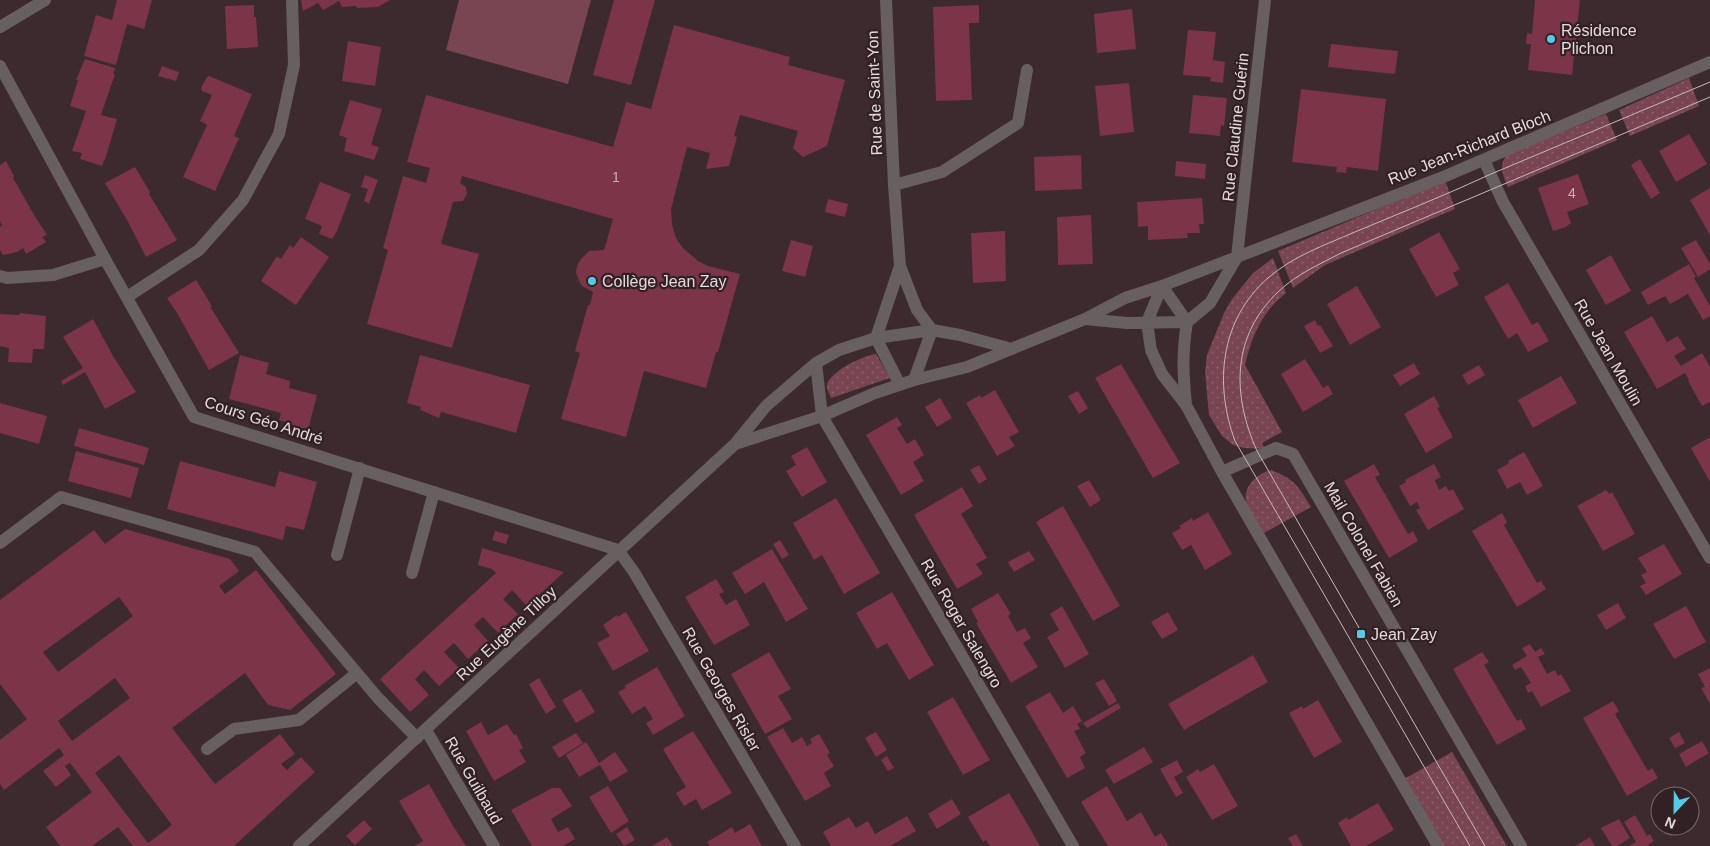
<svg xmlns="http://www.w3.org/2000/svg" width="1710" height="846" font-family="Helvetica,sans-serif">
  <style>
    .grass { fill: url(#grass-dots) }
    .park { fill: #784551 }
    .building { fill: #7b3448; fill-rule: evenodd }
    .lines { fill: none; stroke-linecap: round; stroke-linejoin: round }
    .lane { stroke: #685f61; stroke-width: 12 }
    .street { stroke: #685f61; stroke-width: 12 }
    .tram { stroke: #c5b9bb; stroke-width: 1 }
    .poi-dot { fill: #57c9e2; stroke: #312124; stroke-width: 2 }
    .labels { text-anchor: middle; stroke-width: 4.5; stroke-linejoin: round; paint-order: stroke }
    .number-label { font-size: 14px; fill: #cab0b6 }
    .poi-label { font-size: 16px; fill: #e4d9db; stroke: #312124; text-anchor: start }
    .street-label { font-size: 16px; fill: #e4d9db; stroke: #312124 }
  </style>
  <defs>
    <pattern id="grass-dots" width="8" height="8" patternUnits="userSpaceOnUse" patternTransform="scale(1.25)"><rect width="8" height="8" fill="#784551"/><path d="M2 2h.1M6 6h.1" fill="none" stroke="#8b5f69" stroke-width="1.8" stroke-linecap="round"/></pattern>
  </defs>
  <rect width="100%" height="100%" fill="#3c2a2e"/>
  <!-- grass -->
  <path class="grass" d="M1689 78 1699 106 1630 136 1619 110Z
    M1606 114 1617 140 1508 187C1503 175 1498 165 1507 155Z
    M1445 180 1455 209 1325 265 1293 288 1278 251Z
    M1273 258 1286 293C1262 312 1252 336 1245 365L1282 432 1262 443 1265 449 1244 448 1233 445 1222 436 1209 415 1205 372 1207 355 1224 313 1232 299 1253 273Z
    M876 354 890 378 831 398C830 395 827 390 827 387 826 373 864 355 876 354Z
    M1271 470C1295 479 1298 486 1311 507L1264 533C1258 524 1251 515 1247 505 1241 488 1256 474 1271 470Z
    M1452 752 1507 846H1444L1404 779Z"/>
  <!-- park -->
  <path class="park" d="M459 0H591L568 84 446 50Z"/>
  <!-- building -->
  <path class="building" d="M117 0H152L144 29 127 24 116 65 84 56 96 15 112 20Z
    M301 0H390L378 7 357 8 356 6 342 7 339 1 323 10 318 3 303 11Z
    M614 0H655L631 85 593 75Z
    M1535 0H1580L1572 75 1528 70 1531 44H1526L1527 33 1532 34Z
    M254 5V17H256L258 47 227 49 225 6Z
    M979 5V23H969L972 100 936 101 933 7Z
    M1132 9 1136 49 1097 53 1094 14Z
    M674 25 790 57 788 65 845 80 827 146 803 157 793 148 798 131 740 115 734 136 737 137 729 166 706 169 710 153 687 147 671 209 672 225 676 238 683 248 698 261 708 266 740 274 718 352H716L706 388 644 371 626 437 561 419 580 353 575 351 588 305H590L593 292 582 286 580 283 576 273 577 266 581 259 589 251 604 250 613 219 462 176 460 183 466 187 467 194 463 201 453 202 441 244 479 254 452 348 367 324 388 250 383 248 403 176 426 183 430 168 407 162 426 95 613 147 626 102 651 109Z
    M1188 30 1216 32 1213 60 1225 62 1223 83 1210 81 1211 77 1183 75Z
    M348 41 381 47 375 86 342 81Z
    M1331 44 1398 51 1395 74 1328 67Z
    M85 59 115 68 113 74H115L101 115 117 119 105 160H104L102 166 80 159 82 153 72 151 86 111 70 106 78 80H76Z
    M162 66 179 72 176 81 158 76Z
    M209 76 252 94 234 136 239 138 215 191 183 177 207 125 200 121 212 95 202 91 201 88 207 77Z
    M1129 83 1134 132 1100 136 1095 86Z
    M1301 89 1386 99 1378 171 1347 167 1346 173 1336 172 1337 167 1292 162Z
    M1193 95 1227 98 1224 126 1221 125 1220 136 1189 133Z
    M350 100 382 109 371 145 379 147 374 160 344 151 347 138 339 135Z
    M1689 134 1707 164 1676 182 1659 151Z
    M1081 155 1082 189 1035 191 1034 157Z
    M1640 159 1660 193 1651 199 1631 165Z
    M6 161 14 176 13 178 37 220 38 221 47 235 42 237 46 242 26 254 23 248 17 252 3 255 0 250V227L2 226 0 221V165Z
    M1176 161 1206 164 1205 179 1175 176Z
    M135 167 150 192 149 194 177 240 146 257 127 220 105 183Z
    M1578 174 1589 204 1567 212 1571 223 1566 227 1553 231 1538 188Z
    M365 175 378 180 369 204 364 201 368 189 361 187Z
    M320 182 351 194 337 231 332 239 319 234 322 226 305 219Z
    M1710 188V235L1690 200Z
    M1202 198 1204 224H1199L1200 233H1187L1188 238 1148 240V226L1138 227 1137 202Z
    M828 199 848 204 845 217 825 212Z
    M1091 215 1093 264 1058 265 1057 217Z
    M1005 231 1006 281 973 283 971 233Z
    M1439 232 1460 269 1453 273 1459 285 1436 297 1409 249Z
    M301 237 329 257 296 305 261 281 277 256 281 259 290 245 293 248Z
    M791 240 813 246 805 277 782 271Z
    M1696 240 1710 264V269L1698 277 1681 248Z
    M1611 255 1631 291 1606 305 1586 270Z
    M1689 264 1696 277 1694 278 1710 306V316L1703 320 1688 294 1670 304 1665 296 1648 305 1641 292Z
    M196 280 212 306 211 308 239 353 209 370 177 313 167 298Z
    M1508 283 1532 325 1538 322 1549 341 1528 352 1517 333 1508 339 1484 297Z
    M1357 286 1381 327 1350 345 1327 304Z
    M20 313 46 316 44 349H33L32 363 8 362 9 348 0 346V314L19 315Z
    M1652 316 1667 342 1678 336 1686 349 1674 356 1681 366 1702 353 1710 367V402L1702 406 1688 381 1689 380 1685 373 1657 389 1624 332Z
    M93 319 113 356 136 392 105 409 85 372 63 385 61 381 83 368 63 337Z
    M1315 320 1318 326 1320 325 1333 346 1320 353 1304 326Z
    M240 355 269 363 266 374 290 381 289 388 317 395 308 430 279 420 281 413 229 399Z
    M420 355 530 385 516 433 441 412 439 418 420 410 421 407 407 403Z
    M1305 359 1323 388 1328 385 1333 394 1303 412 1281 374Z
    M1414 363 1420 374 1400 386 1393 375Z
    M1121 364 1180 463 1153 478 1095 378Z
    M1479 365 1485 375 1468 385 1462 375Z
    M1561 376 1577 403 1533 428 1518 400Z
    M995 390 1019 432 1009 437 1015 446 997 456 966 403 980 395 981 398Z
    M1078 391 1088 408 1079 414 1068 396Z
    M1434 396 1440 407 1437 408 1453 437 1426 453 1404 414Z
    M940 398 952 418 937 427 925 407Z
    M0 403 47 416 39 444 0 433Z
    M897 417 902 425 897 428 907 444 915 439 924 455 913 462 924 481 901 495 866 435Z
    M79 428 149 448 144 465 74 446Z
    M1710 437V482L1691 448Z
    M807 447 827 482 802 497 786 471 796 465 791 456Z
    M76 451 139 468 131 498 68 481Z
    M1524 452 1543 486 1527 495 1520 482 1507 489 1497 470 1509 463 1508 461Z
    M180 461 275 487 279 471 317 482 304 530 286 526 283 540 167 509Z
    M1374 464 1380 475 1375 477 1408 534 1413 531 1418 541 1389 558 1344 481Z
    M1434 464 1441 477 1435 480 1439 490 1446 486 1449 491 1453 489 1464 509 1428 530 1416 510 1420 508 1417 502 1410 506 1399 486 1406 482 1405 480Z
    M979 465 987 479 979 484 970 470Z
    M1089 480 1101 500 1090 507 1077 486Z
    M962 487 973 506 961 514 987 558 976 564 983 574 957 589 914 515Z
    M1606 490 1609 494 1612 492 1635 534 1603 551 1577 506Z
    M836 498 880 573 844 594 822 555 814 560 793 523Z
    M1063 506 1120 606 1093 621 1036 522Z
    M1208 512 1232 554 1205 570 1191 545 1182 550 1172 533 1181 528 1179 526 1192 518 1193 521Z
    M1502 513 1507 522 1504 525 1537 583 1541 581 1546 589 1517 607 1472 531Z
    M125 529 230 559 239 571 219 586 225 594 256 570 336 674 290 710 268 705 245 673 172 728 215 784 280 734 295 754 281 764 287 770 301 757 315 772 234 846H133L118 827 92 846H60L46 827 92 792 70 763 65 766 71 775 56 787 43 771 64 755 59 748 4 790 0 784V740L27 719 0 684V600L94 530 105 544ZM119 597 133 616 58 672 43 652ZM115 678 130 698 72 741 58 721ZM119 755 172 825 148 843 95 773Z
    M495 531 509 535 506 544 492 540Z
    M780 540 789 555 782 559 773 544Z
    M1664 544 1682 574 1646 595 1640 586 1646 583 1641 575 1647 572 1638 558Z
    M482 548 564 572 527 606 512 590 503 599 518 614 498 633 483 617 474 625 488 641 468 659 454 643 444 652 459 668 439 686 424 670 415 679 429 695 410 712 380 679 496 573 492 569 478 565Z
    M772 549 808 609 786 622 764 582 745 594 732 573Z
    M1029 551 1035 560 1014 572 1008 562Z
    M716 579 724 592 719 594 726 605 736 599 750 625 714 645 685 597Z
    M892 592 934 665 909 680 887 643 877 649 856 613Z
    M998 593 1011 614 1008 616 1017 632 1025 628 1031 638 1023 643 1038 667 1011 683 976 623 978 622 971 609Z
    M1618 603 1626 618 1606 630 1597 615Z
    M1062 606 1089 654 1065 668 1047 637 1059 630 1050 614Z
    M1686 606 1706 642 1674 659 1653 624Z
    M626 612 649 651 613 671 597 643 610 636 603 625 617 615V617Z
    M1168 612 1178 630 1162 639 1151 622Z
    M1530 644 1535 652 1541 648 1545 654 1538 657 1547 674 1555 670 1558 676 1561 674 1571 691 1541 707 1532 691 1528 693 1525 686 1531 683 1521 667 1515 670 1512 665 1527 656 1522 648Z
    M769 652 791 689 778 696 792 719 765 734 731 674Z
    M1482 652 1489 662 1484 665 1517 721 1521 719 1526 729 1497 745 1453 669Z
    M1253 655 1268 682 1184 730 1168 704Z
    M657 667 685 716 653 735 646 723 653 719 645 706 632 714 618 692 626 688 624 686Z
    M1710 668V704L1701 688 1705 687 1698 674Z
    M539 678 556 707 546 714 529 684Z
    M1104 679 1117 701 1109 706 1095 683Z
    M581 689 595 712 576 723 562 700Z
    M1050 692 1063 713 1073 706 1082 721 1077 724 1080 729 1074 731 1086 753 1080 757 1085 768 1067 778 1025 706Z
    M953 697 990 760 963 775 927 712Z
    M1318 700 1342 742 1314 758 1289 713 1302 706 1303 709Z
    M1613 701 1619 711 1615 714 1631 742 1648 771 1652 768 1658 778 1627 796 1583 718Z
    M1118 703 1121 708 1087 728 1083 723Z
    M481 722 488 735 507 724 514 735 516 734 523 748 519 750 526 762 494 781 466 731Z
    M783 728 792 743 802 737 807 746 812 743 810 739 819 734 830 753 827 755 834 766 824 773 831 786 805 801 767 737Z
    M693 731 732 793 702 810 696 799 684 806 676 793 686 787 663 749Z
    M876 732 887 750 876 757 865 738Z
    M1679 732 1685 743 1675 748 1669 738Z
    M576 733 583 743 559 758 552 747Z
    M1702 741 1709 753 1686 767 1679 754Z
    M586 742 599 763 615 752 628 771 610 782 600 765 579 777 566 755Z
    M1144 747 1153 762 1114 784 1105 770Z
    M887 756 894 768 888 771 881 760Z
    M1177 760 1183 772 1174 777 1183 793 1176 797 1160 769Z
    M1214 764 1238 806 1212 820 1186 777 1198 769 1200 772Z
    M429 784 452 824 466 846H414L423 841 399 801Z
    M608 786 629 821 611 833 589 797Z
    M1107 786 1127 821 1141 812 1155 837 1161 833 1169 846H1108L1081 802Z
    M552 788H560L572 806 551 819 558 832 568 827 575 839 563 846H532L511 810Z
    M1009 793 1024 818 1040 846H990L986 840 983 842 968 817Z
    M952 799 961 814 937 829 928 814Z
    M1378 803 1394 830 1366 846H1351L1338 823 1347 817 1348 820Z
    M1635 815 1647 836 1650 834 1654 841 1648 845 1649 846H1629L1636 842 1624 822Z
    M907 816 916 831 890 846H831L823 832 849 817 856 828 868 821 875 834Z
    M1619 819 1630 838 1617 846H1612L1601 828Z
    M364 820 372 829 355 845 346 836Z
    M750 824 762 846H710L707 842 732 827 735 833Z
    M627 827 635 840 624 846 616 834Z
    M1296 834 1303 846H1293L1288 838Z
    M667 837 673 846H652Z
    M1590 837 1595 846H1575Z"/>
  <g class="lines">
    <!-- lane -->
    <path class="lane" d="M0 543 61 497 255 552 378 698 417 738
      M337 555 360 468
      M412 573 434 492
      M207 749 234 729 299 720 357 673"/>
    <!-- street -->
    <path class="street" d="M886 0 894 185 900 266 917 310 932 330
      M0 27 45 0
      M0 66 105 259 194 417 618 550 634 572 795 846
      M1484 160 1503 202 1710 558
      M894 185 942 172 1018 123 1027 70
      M0 276 7 278 53 275 105 259
      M1162 286 1147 322 1151 350 1162 374 1186 405 1222 472 1438 846
      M1162 286 1187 322C1182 353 1183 374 1186 405
      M127 297 199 250 243 200 279 134 294 65 292 0
      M1085 319 1127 323 1187 322 1210 303 1237 257 1265 0
      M876 338 900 266
      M876 338 900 385
      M816 363 822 416 1073 846
      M914 380 932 330
      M735 444 822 416 875 393 914 380 967 367 1085 319 1125 298 1162 286 1237 257 1448 175 1710 62
      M1222 472 1276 448 1293 454 1521 846
      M426 730 494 846
      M299 846 735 444 766 406 816 363 839 350 876 338 932 330 960 335 1012 349"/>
    <!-- tram -->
    <path class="tram" d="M1470 846 1235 441C1214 384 1220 320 1268 278 1293 256 1325 245 1355 232 1400 213 1446 195 1491 174L1710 82
      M1485 846 1257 451C1232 395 1231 336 1279 291 1297 274 1320 264 1341 253L1710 97"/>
  </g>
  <!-- markers -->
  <g class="poi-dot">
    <circle cx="1551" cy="39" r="5"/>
    <circle cx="592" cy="281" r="5"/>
    <rect x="1356" y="629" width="10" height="10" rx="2.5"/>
  </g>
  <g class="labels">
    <!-- number labels -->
    <g class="number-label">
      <text x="616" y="182">1</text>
      <text x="1572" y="198">4</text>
    </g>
    <!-- poi labels -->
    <g class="poi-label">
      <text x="1561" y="36">Résidence<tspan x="1561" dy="18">Plichon</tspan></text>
      <text x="602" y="287">Collège Jean Zay</text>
      <text x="1371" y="640">Jean Zay</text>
    </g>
    <!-- street labels -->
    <g class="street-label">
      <text transform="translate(874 93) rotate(-92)" y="6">Rue de Saint-Yon</text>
      <text transform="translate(1235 127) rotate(-84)" y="6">Rue Claudine Guérin</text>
      <text transform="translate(1469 147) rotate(-22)" y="6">Rue Jean-Richard Bloch</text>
      <text transform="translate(1609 352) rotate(60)" y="6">Rue Jean Moulin</text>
      <text transform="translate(264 420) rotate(18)" y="6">Cours Géo André</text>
      <text transform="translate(1364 544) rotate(60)" y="6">Mail Colonel Fabien</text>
      <text transform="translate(962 623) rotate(60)" y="6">Rue Roger Salengro</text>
      <text transform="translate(506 633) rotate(-43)" y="6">Rue Eugène Tilloy</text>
      <text transform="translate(722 689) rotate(60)" y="6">Rue Georges Risler</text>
      <text transform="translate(474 780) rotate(60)" y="6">Rue Guilbaud</text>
    </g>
  </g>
  <!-- north arrow -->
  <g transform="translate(1675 811) rotate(202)"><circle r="24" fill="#312124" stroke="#796b6d"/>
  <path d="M0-4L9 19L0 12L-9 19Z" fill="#57c9e2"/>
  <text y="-8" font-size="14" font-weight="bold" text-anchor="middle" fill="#e4d9db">N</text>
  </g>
</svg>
